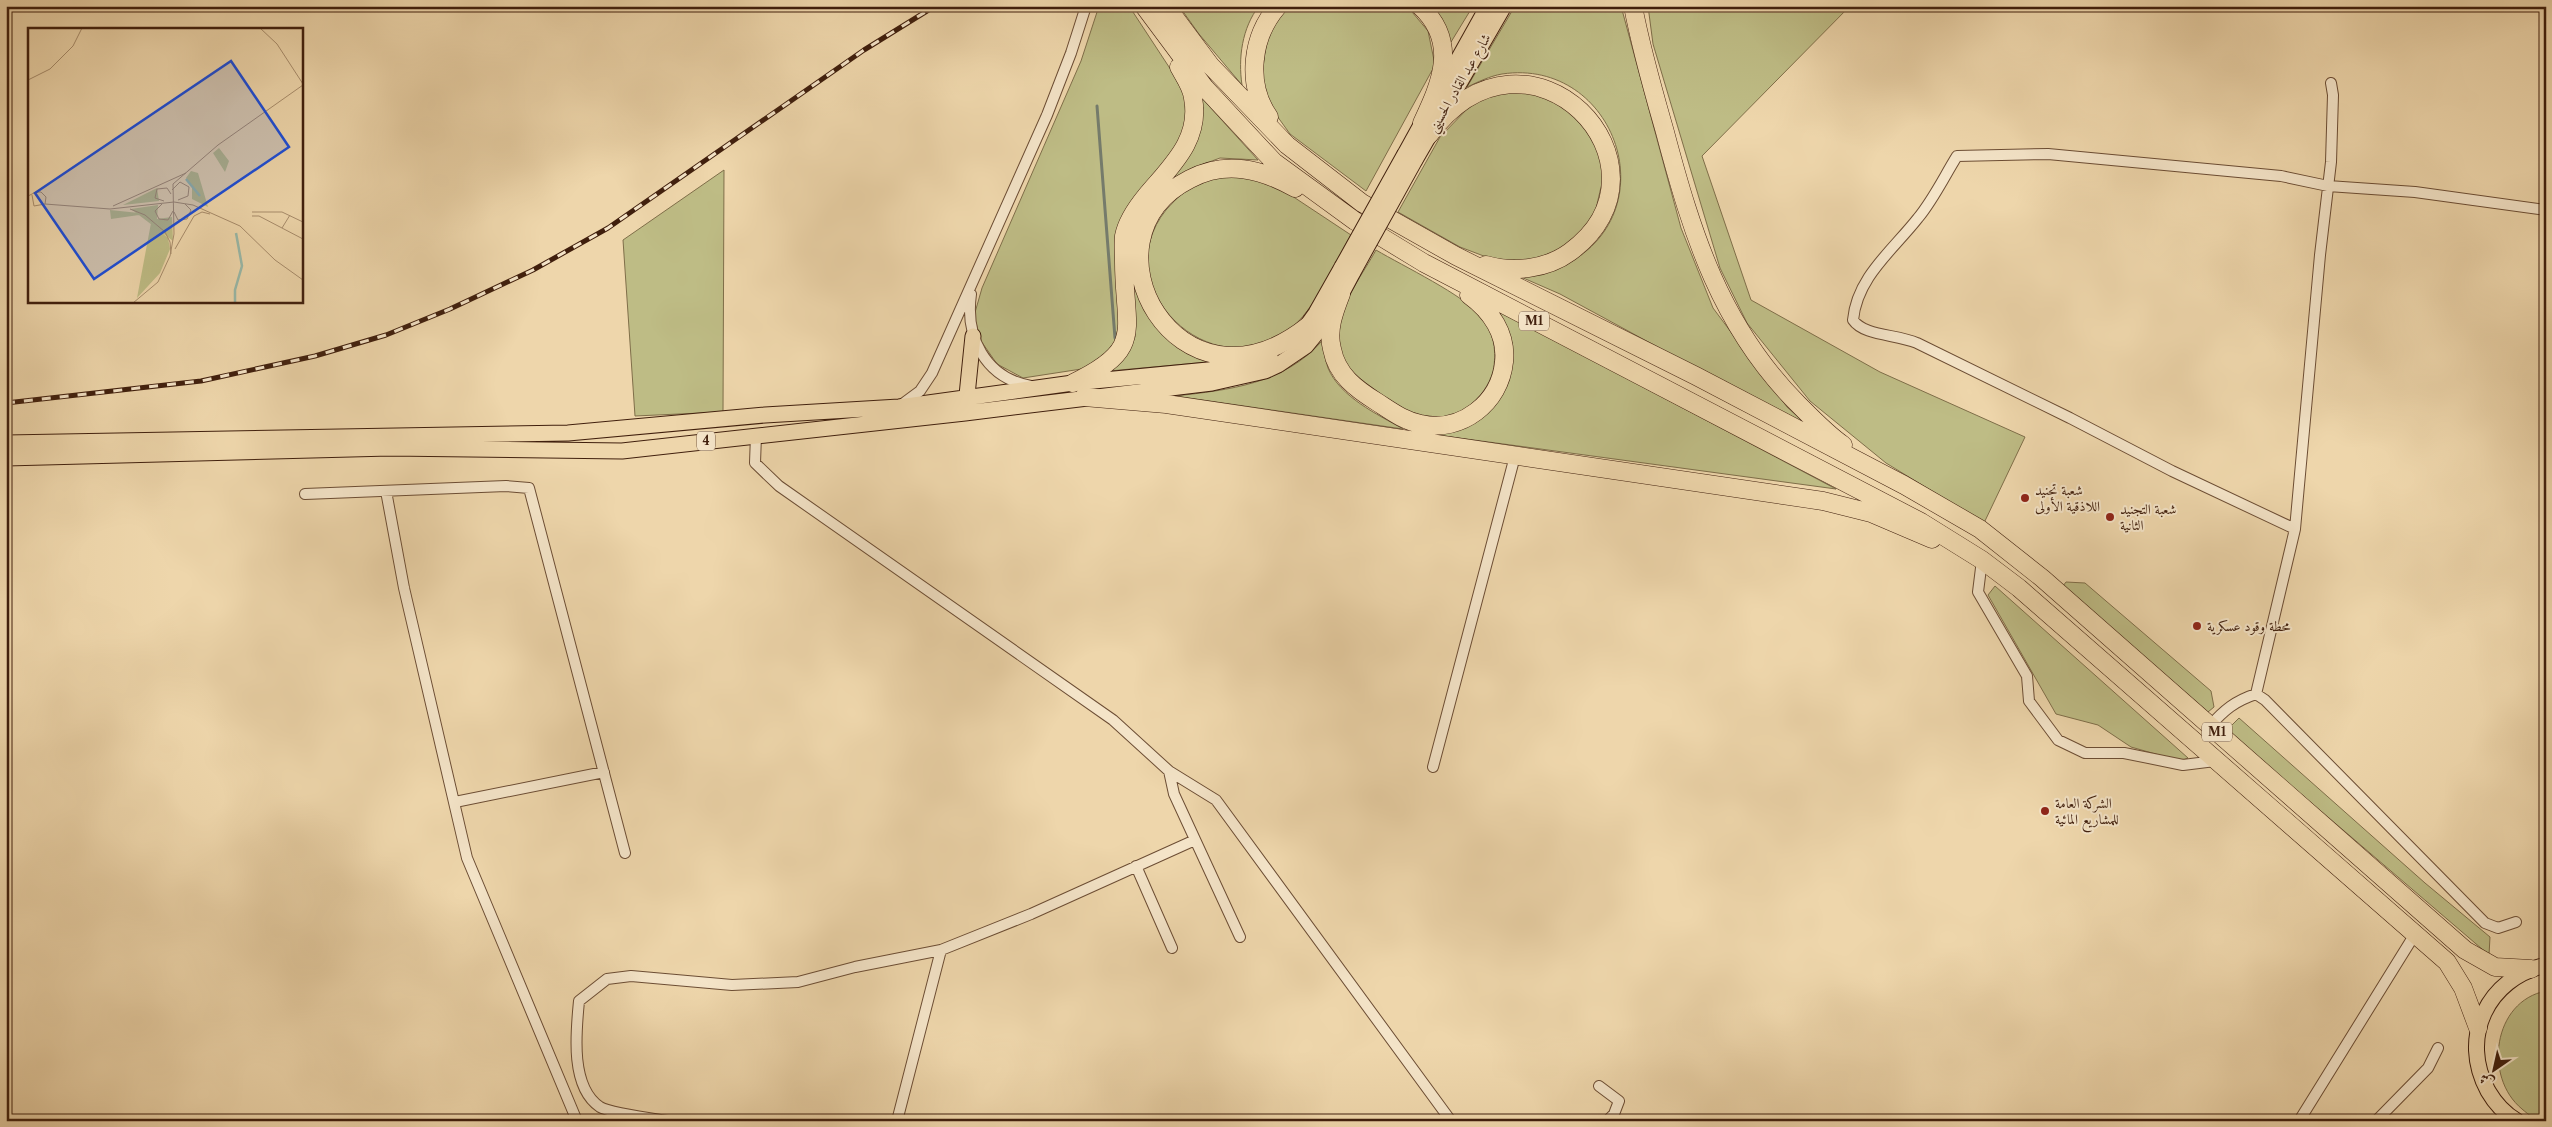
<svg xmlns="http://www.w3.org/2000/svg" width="2552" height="1127" font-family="'Libre Caslon Text',Amiri,serif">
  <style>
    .green { fill: #bebc85; stroke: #7f6e49 }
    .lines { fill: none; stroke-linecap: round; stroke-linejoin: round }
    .stream { stroke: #757b6b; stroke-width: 3 }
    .street-casing { stroke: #6c4d34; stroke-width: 12 }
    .primary-casing { stroke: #401f0d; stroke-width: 17 }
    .highway-casing { stroke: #401f0d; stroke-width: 19 }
    .street { stroke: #f4e4c8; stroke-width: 10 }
    .primary { stroke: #eed6ab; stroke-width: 15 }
    .highway { stroke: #eed6ab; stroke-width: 18 }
    .rail-casing { stroke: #401f0d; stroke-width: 5 }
    .rail { stroke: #f4e4c8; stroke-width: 3; stroke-dasharray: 9; stroke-linecap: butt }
    .primary-bridge-casing { stroke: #401f0d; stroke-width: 17; stroke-linecap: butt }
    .primary-bridge { stroke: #eed6ab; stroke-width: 15 }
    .poi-dot { fill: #8f2418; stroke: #f4e4c8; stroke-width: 2 }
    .labels { text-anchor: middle; stroke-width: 4; stroke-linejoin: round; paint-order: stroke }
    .shield { fill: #f4e4c8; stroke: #765a45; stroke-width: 1 }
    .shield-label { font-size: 12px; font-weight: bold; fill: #401f0d }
    .street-label { font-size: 14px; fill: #401f0d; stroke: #f4e4c8 }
    .poi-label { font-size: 14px; fill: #401f0d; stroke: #f4e4c8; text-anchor: start }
    .inset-river { fill: none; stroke: #99b9a9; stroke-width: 2.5 }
    .inset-road { fill: none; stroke: #a88d6c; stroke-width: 1 }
    .view { fill: #1d4ed8; fill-opacity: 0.15; stroke: #1d4ed8; stroke-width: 2.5 }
    .inset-edge { fill: none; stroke: #401f0d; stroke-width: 2.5 }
  </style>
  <rect width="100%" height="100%" fill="#eed6ab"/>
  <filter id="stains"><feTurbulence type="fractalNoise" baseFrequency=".004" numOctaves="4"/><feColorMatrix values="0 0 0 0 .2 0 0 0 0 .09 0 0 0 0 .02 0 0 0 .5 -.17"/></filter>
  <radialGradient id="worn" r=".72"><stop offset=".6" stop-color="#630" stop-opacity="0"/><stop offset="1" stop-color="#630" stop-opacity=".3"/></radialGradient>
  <!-- green -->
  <path class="green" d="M1099 6H1129L1171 70 1188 102 1189 125 1179 145 1133 200 1116 233 1119 325 1112 351 1088 368 1023 378 997 364 981 341 974 316 982 288 1081 61Z
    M1179 6H1259C1242 28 1238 58 1242 85L1199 34Z
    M1284 6H1407L1428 31 1435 65 1366 191 1290 134 1267 102 1261 82 1267 38Z
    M1428 6H1473L1451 42 1441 17Z
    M1515 6H1621L1681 228 1713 308 1787 407 1816 433 1560 294 1521 277C1535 274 1549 273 1561 267 1671 215 1616 57 1502 74 1490 76 1478 82 1467 87Z
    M1648 6H1850L1702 156 1751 300 1880 372 2025 437 1984 523 1886 463 1810 401 1747 323 1720 268 1653 44Z
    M1500 92H1542L1589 126 1605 170 1594 217 1578 237 1556 251 1541 257 1522 261 1489 258 1460 247 1398 212 1440 137 1471 105Z
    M1199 95 1258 160 1220 158 1193 168 1169 182 1147 209 1138 290 1146 312 1167 336 1186 352 1208 362 1109 371 1125 357 1135 337 1129 234 1140 212 1194 147 1203 108Z
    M724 170 723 412 635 416 623 240Z
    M1227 175 1255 177 1280 188 1351 235C1334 264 1315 310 1289 330 1210 390 1105 286 1166 210 1176 199 1187 187 1201 182 1209 179 1219 177 1227 175Z
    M1376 250C1403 266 1464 295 1482 317 1494 332 1497 353 1493 371 1485 400 1456 423 1424 417 1408 413 1391 401 1378 392 1365 382 1350 373 1343 358 1339 350 1338 337 1338 328 1340 304 1364 272 1376 250Z
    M1496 309 1836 489 1437 435 1462 429 1510 366 1512 343 1506 325Z
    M1322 341C1324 350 1325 360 1328 368 1340 397 1377 414 1403 429L1175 396C1229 390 1284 384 1322 341Z
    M2066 582 2085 583 2211 691 2214 707 2208 712 2063 586Z
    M1995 586 2188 758 2180 761 2131 747 2098 725 2056 714 1988 595Z
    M2239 718 2425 883 2490 937 2489 955 2231 734 2230 727Z
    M2546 991V1121C2536 1121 2529 1115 2522 1109 2483 1077 2493 1001 2546 991Z"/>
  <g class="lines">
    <!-- stream -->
    <path class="stream" d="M1097 106 1115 338"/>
    <defs>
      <path id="street" d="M971 294C965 337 985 378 1031 386
        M901 405 920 391 932 373 1047 115 1071 53 1086 6
        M756 435 755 463 779 486 1113 720 1169 771 1216 800 1451 1121
        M386 491 404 588 467 858 577 1121
        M305 494 506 486 529 488 625 853
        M2295 529 2172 471 2070 418 1917 343C1896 334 1864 336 1853 320 1857 277 1893 250 1918 218 1933 200 1944 177 1957 156L2048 154 2281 176 2328 186 2415 192 2546 210
        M1982 560 1978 592 2027 676 2029 701 2058 740 2085 753H2124L2183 765 2215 761
        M2256 694 2295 529 2320 255 2331 162 2333 95 2331 83
        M2210 726C2224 710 2235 701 2256 694L2265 700 2485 923 2498 928 2516 922
        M1433 767 1515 456
        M1169 771 1174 794 1240 937
        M455 802 604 772
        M1136 866 1172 948
        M1599 1086 1619 1101 1614 1114 1607 1121
        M668 1121C655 1119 610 1113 600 1107 570 1087 576 1032 579 1001L607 979 631 976 732 985 798 982 855 967 941 950 1031 914 1195 840
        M897 1121 941 950
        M2299 1121 2415 934
        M2376 1121 2428 1068 2438 1048"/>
      <path id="primary" d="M1440 92 1488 6
        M1405 154 1427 114
        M1415 160 1504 6
        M1301 334 1316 313 1342 267
        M966 405 973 336
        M6 443 568 433 765 415 899 407 1073 383 1208 370 1245 363 1270 355
        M6 458 390 448 622 451 965 413 1212 383 1265 371 1278 365 1306 346 1328 319 1353 272
        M2517 1121C2505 1114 2495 1103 2488 1091 2459 1038 2487 978 2546 965"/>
      <path id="highway" d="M1144 6 1205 88 1274 162 1355 221 1424 263 1921 522 1982 560 2019 588 2447 962 2463 988 2478 1028
        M1166 6 1210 65 1287 145 1362 203 1456 256 1696 376 1904 485 1980 529 2042 578 2465 950 2495 967 2531 969
        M1420 6C1459 42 1441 83 1422 123
        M1633 6C1641 49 1653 90 1665 132 1692 234 1721 327 1798 404 1812 418 1827 434 1843 445
        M1269 117C1246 84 1251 37 1278 6
        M1429 135C1529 0 1686 167 1570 252 1547 269 1513 273 1486 265
        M1295 188C1261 169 1226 160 1190 179 1073 238 1178 429 1308 326
        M1341 294C1334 312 1327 330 1332 349 1337 375 1356 389 1377 402 1391 411 1404 421 1421 424 1461 433 1500 403 1504 362 1507 334 1491 311 1469 295
        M1073 383C1146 348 1124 331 1124 262 1124 254 1123 244 1124 236 1127 221 1137 207 1146 196 1171 166 1201 140 1193 98 1192 87 1184 76 1179 67
        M1084 397 1166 404 1823 501 1871 513 1932 539"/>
    </defs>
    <!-- street casing -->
    <use href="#street" class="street-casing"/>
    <!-- primary casing -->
    <use href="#primary" class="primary-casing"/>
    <!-- highway casing -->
    <use href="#highway" class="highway-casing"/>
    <!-- street -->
    <use href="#street" class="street"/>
    <!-- primary -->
    <use href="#primary" class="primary"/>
    <!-- highway -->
    <use href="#highway" class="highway"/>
    <defs>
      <path id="rail" d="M6 403 201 381 315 356 386 335 450 309 533 270 608 228 864 50 935 6"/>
    </defs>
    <!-- rail casing -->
    <use href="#rail" class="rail-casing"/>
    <!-- rail -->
    <use href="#rail" class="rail"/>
    <defs>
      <path id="primary-bridge" d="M1342 267 1405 154
        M1353 272 1415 160"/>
    </defs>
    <!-- primary-bridge casing -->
    <use href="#primary-bridge" class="primary-bridge-casing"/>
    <!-- primary-bridge -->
    <use href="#primary-bridge" class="primary-bridge"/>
  </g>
  <!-- markers -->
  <g class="poi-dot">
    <circle cx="2025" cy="498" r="5"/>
    <circle cx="2110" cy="517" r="5"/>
    <circle cx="2197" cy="626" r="5"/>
    <circle cx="2045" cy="811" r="5"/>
  </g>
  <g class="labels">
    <!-- shield labels -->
    <g class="shield">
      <rect x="1519" y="311.5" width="30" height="19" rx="4"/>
      <rect x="697" y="431.5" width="18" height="19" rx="4"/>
      <rect x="2202" y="722.5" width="30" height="19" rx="4"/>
    </g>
    <g class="shield-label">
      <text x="1534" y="325">M1</text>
      <text x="706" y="445">4</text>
      <text x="2217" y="736">M1</text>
    </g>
    <!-- street labels -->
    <g class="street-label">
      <text transform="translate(1459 83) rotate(-60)" y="5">شارع عبد القادر الحسيني</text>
    </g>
    <!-- poi labels -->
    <g class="poi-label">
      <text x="2035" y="495">شعبة تجنيد<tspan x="2035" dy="16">اللاذقية الأولى</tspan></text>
      <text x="2120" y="514">شعبة التجنيد<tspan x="2120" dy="16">الثانية</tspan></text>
      <text x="2207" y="631">محطة وقود عسكرية</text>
      <text x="2055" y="808">الشركة العامة<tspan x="2055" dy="16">للمشاريع المائية</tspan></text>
    </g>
  </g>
  <!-- overview -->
  <g transform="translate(28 28)">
    <rect width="275" height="275" fill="#eed6ab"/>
    <path d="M191 120 201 133 197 144 185 125ZM163 143 170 145 180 179 164 171V159L158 150ZM129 160 131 173 95 177ZM130 177 129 191 144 189 145 213 103 181ZM82 182 111 185 140 210 142 221 132 245 109 270 123 195 111 187 83 191Z" fill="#bebc85"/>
    <path class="inset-river" d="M158 151 172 168M207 275V262L214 238 208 205"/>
    <path class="inset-road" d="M232 0 249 16 275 56M0 52 22 41 45 18 54 0M144 162 152 154 161 159 160 168 150 172M0 168 8 164H13L18 169 17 176 6 178 4 167M136 173 127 170 129 161 139 160 143 166M17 176 82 181 146 174 165 177 212 198 247 232 275 252M134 176 127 183 131 191 140 192 145 183M85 178 158 145M102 181 117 187 137 204 142 214 143 226M146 184 150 192 159 191 163 182 157 176M224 184H254L275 194M224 188H231L275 211M254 200 262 187M147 221 166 188 174 184 182 186M105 275 130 254 142 228 146 206 145 156 190 117 275 57"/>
    <path class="view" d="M203 33 261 119 66 251 7 165Z"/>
    <rect width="275" height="275" class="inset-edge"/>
  </g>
  <!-- margin -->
  <rect width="2552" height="1127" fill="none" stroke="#eed6ab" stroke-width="25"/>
  <rect x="8" y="8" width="2537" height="1112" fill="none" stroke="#401f0d" stroke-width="2.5"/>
  <rect x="12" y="12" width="2527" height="1102" fill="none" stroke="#401f0d"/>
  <!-- north arrow -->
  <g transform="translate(2494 1070) rotate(214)" stroke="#f4e4c8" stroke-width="4" paint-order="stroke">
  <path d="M0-4L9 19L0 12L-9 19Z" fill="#401f0d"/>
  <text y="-8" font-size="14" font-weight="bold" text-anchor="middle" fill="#401f0d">ش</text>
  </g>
  <rect width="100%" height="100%" filter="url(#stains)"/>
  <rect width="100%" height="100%" fill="url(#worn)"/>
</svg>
